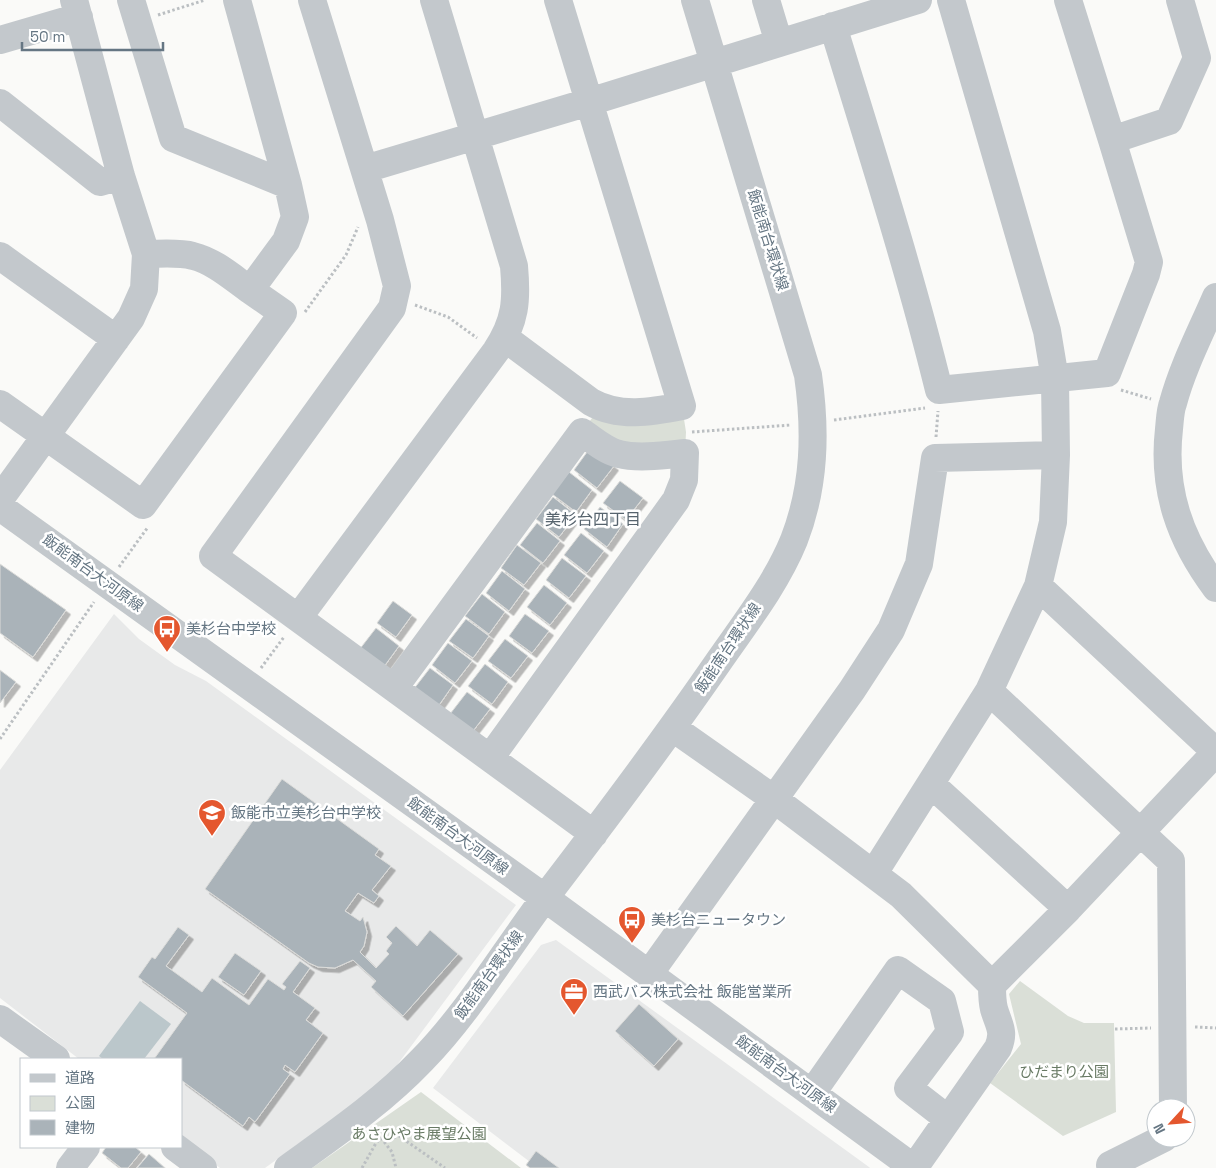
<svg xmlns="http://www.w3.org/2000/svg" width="1216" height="1168" font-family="'Space Grotesk','Noto Sans JP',sans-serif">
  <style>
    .built { fill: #e8e9e9 }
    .green { fill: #dadfd7 }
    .water { fill: #bbc7cb }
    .building { fill: #aab3b9; stroke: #dcdcda; filter: url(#shadow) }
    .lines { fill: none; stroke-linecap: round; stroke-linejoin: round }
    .path { stroke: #bbbfc2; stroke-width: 3; stroke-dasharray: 2.5 2.5; stroke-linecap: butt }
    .minor { stroke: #c3c8cc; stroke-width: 28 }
    .labels { text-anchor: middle; stroke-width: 5; stroke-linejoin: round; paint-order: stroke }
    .street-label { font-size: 15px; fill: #657683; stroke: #fff }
    .poi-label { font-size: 15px; fill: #657683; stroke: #fff; text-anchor: start }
    .park-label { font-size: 15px; fill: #687a64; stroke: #fff }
    .neighbourhood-label { font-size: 16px; fill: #57646e; stroke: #fff }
  </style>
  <defs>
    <filter id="shadow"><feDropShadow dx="4.5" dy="4.5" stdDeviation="0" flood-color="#0004"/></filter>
  </defs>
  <rect width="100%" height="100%" fill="#fafaf8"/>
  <!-- built -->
  <path class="built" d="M114 614 139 639 175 665 206 681 516 905 386 1080 265 1168H220L181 1138V1059H79L0 998V770Z
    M556 940 869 1167 870 1168H538L433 1088 541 945Z"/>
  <!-- green -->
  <path class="green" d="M682 406 686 432 685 453 651 456 582 432 600 407Z
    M1020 981 1068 1016 1084 1023H1114L1116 1112 1063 1136 990 1083 1021 1044 1009 994Z
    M421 1092 521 1168H312Z"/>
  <!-- water -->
  <path class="water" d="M140 1001 171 1024 144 1059H103L99 1056Z"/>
  <!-- building -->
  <path class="building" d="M590 448 614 466 597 488 574 470Z
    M569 472 592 490 576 512 552 494Z
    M620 481 643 498 626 520 603 503Z
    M553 497 576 515 559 537 536 519Z
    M600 507 623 524 607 547 584 529Z
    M537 523 560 541 543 563 520 545Z
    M581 533 604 551 587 573 564 555Z
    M517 545 541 563 524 585 501 568Z
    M562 558 586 576 569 598 546 580Z
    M0 564 66 610 33 657 0 633Z
    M502 571 525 589 509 611 486 593Z
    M544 585 567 603 550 625 527 607Z
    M482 594 505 612 489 634 465 616Z
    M393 601 412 615 396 637 377 623Z
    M525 614 549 631 532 653 509 636Z
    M466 619 489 636 473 658 449 641Z
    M376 628 399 646 383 668 359 650Z
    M505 639 528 656 511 678 488 661Z
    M448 643 472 661 455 683 432 665Z
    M485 664 508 682 492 704 468 686Z
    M430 668 453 685 437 708 413 690Z
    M0 670 16 682 0 703Z
    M467 692 490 709 473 731 450 714Z
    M282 779 379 849 375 855 391 866 372 890 379 896 374 903 358 893 345 911 360 921 363 917 367 932 364 946 360 952 376 968 389 954 386 951 392 943 386 937 396 926 417 946 430 930 458 954 403 1016 371 987 376 981 353 960 335 968 318 967 309 963 205 889Z
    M178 927 189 935 166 966 202 992 212 978 249 1005 268 979 284 990 286 987 282 984 300 961 310 968 293 992 315 1008 306 1020 323 1033 295 1072 285 1065 283 1069 290 1074 255 1122 249 1117 243 1126 181 1080V1059H154L187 1013 138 977 152 957 155 959Z
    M235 953 261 971 244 995 218 977Z
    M639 1004 678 1039 654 1066 615 1031Z
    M106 1147H135L141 1152 128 1168H121L102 1153Z
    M536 1151 559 1168H530L526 1165Z
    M149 1154 165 1168H137Z"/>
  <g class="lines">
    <!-- path -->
    <path class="path" d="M158 15 205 0
      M415 305 448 317 477 338
      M305 312 346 255 358 227
      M1121 390 1151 399
      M834 420 925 408
      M692 432 791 425
      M936 437 938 411
      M119 567 148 527
      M261 668 284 637
      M0 739 94 602
      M1195 1027 1216 1028
      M1115 1029 1151 1028
      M375 1130 392 1152 396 1168
      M384 1141 399 1136 445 1168
      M362 1168 376 1143 381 1138"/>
    <!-- minor -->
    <path class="minor" d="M131 0 173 138 288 185
      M312 0 380 220 397 286 392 308 213 556 594 834
      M766 0 779 43
      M833 26C870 147 909 268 939 390L1107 373 1146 274 1149 262 1112 140 1068 0
      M0 40 79 17
      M0 103 100 182 121 176
      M1112 140 1169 121 1197 58 1180 0
      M365 169 589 102 918 0
      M146 254C161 254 178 252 193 256 214 261 233 278 250 290
      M0 256 116 339
      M1216 297C1201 332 1183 366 1173 403 1170 411 1170 420 1169 429 1162 490 1180 540 1216 588
      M505 338 591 402C619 418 652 412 682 406L558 0
      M0 404 143 505 283 313 250 290 286 241 295 217 288 185 237 0
      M0 499 131 318 144 289 146 254 121 176 74 0
      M0 507 545 898 914 1168
      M1038 586 1216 752
      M298 618 496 351C516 321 517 300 514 266L434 0
      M394 688 582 432C593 440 606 451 619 454 638 459 666 455 685 453L684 480 676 500 490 758
      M989 691 1171 861 1173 1108
      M673 728 774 799 901 895 992 985C992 993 992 1001 994 1009 999 1026 1005 1031 998 1048L914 1168
      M931 784 1068 909
      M874 873 989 691 1038 586 1053 522 1056 455 1055 379 1047 331 951 0
      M649 974 852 690 891 630 919 564 935 458 1056 455
      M992 985 1068 909 1216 752
      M0 1019 56 1059
      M812 1093 898 970 942 1001 950 1032 908 1088 948 1119
      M175 1147 203 1168
      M70 1168 86 1147
      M288 1168C335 1134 382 1102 422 1060 469 1012 506 949 547 895 606 818 664 741 719 661 746 622 776 584 794 540 815 486 816 431 808 375L695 0
      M1111 1168 1110 1165 1164 1138"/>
  </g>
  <!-- icons -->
  <defs>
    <symbol id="bus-pin" viewBox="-11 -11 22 30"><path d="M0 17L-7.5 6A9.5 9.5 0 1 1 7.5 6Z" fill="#e4572e" stroke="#fff"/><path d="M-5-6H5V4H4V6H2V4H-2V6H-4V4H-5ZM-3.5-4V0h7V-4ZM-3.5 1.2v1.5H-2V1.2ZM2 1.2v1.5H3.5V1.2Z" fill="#fff"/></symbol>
    <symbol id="school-pin" viewBox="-11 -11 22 30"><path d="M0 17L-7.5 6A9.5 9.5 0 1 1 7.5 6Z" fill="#e4572e" stroke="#fff"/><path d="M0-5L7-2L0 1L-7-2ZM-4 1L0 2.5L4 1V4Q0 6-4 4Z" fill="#fff"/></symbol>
    <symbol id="office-pin" viewBox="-11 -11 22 30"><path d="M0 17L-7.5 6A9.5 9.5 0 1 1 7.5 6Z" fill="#e4572e" stroke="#fff"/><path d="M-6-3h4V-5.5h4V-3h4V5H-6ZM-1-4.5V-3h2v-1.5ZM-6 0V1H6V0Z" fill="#fff"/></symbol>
  </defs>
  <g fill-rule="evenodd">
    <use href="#bus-pin" x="151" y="613" width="32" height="43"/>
    <use href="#school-pin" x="196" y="797" width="32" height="43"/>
    <use href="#bus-pin" x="616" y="904" width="32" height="43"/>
    <use href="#office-pin" x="558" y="976" width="32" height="43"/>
  </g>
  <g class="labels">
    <!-- street labels -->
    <g class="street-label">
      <text transform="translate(768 240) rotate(73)" y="5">飯能南台環状線</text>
      <text transform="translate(93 573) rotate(36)" y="5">飯能南台大河原線</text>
      <text transform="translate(728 648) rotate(-56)" y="5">飯能南台環状線</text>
      <text transform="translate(458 836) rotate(36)" y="5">飯能南台大河原線</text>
      <text transform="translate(489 975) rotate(-54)" y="5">飯能南台環状線</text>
      <text transform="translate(786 1074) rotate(36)" y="5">飯能南台大河原線</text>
    </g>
    <!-- poi labels -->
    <g class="poi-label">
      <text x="186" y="634">美杉台中学校</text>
      <text x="231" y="818">飯能市立美杉台中学校</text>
      <text x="651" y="925">美杉台ニュータウン</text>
      <text x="593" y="997">西武バス株式会社 飯能営業所</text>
    </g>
    <!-- park labels -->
    <g class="park-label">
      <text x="1064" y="1077">ひだまり公園</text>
      <text x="419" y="1139">あさひやま展望公園</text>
    </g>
    <!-- neighbourhood labels -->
    <g class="neighbourhood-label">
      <text x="593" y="525">美杉台四丁目</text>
    </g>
  </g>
  <!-- legend -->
  <rect x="20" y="1058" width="162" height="90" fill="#ffffff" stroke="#c1c8cd"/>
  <rect x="30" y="1074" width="25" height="8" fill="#c3c8cc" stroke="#c1c8cd"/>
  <text x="65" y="1083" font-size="15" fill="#657683">道路</text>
  <rect x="30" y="1096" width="25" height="15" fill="#dadfd7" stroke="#c1c8cd"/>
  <text x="65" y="1108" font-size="15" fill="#657683">公園</text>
  <rect x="30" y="1120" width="25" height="15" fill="#aab3b9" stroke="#c1c8cd"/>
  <text x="65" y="1133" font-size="15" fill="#657683">建物</text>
  <!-- north arrow -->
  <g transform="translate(1171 1123) rotate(244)"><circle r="24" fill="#ffffff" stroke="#c1c8cd"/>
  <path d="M0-4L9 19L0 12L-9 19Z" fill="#e4572e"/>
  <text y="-8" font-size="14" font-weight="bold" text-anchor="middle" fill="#657683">N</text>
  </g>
  <!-- scale -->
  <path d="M22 42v8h141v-8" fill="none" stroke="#657683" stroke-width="2.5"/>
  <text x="30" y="42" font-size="15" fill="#657683" stroke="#ffffff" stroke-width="4" paint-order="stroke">50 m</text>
</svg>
